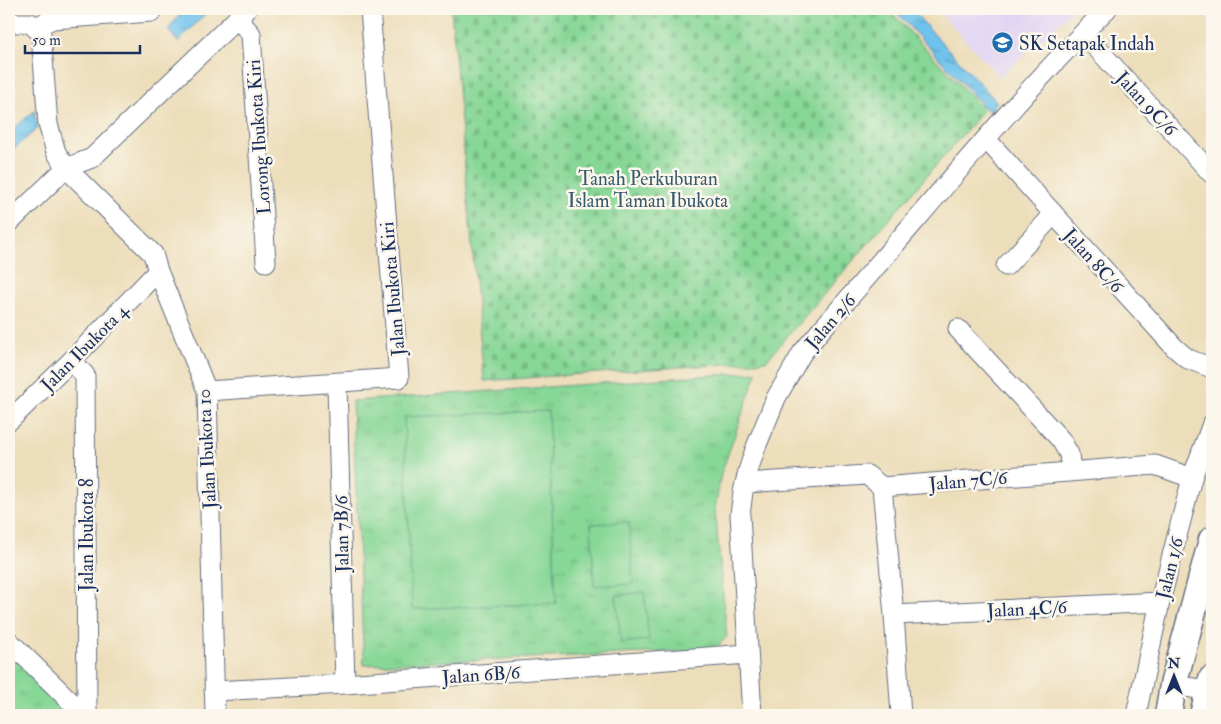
<svg xmlns="http://www.w3.org/2000/svg" width="1221" height="724" font-family="'IM FELL Double Pica',serif">
  <style>
    .built { fill: #e1d4f4 }
    .cemetery { fill: url(#cemetery-stones); stroke: #51837a }
    .park { fill: url(#park-tufts); stroke: #51837a }
    .pitch { fill: #87d796; stroke: #51837a }
    .water { fill: url(#water-ripples); stroke: #4478a4 }
    .lines { fill: none; stroke-linecap: round; stroke-linejoin: round }
    .street-casing { stroke: #646c7f; stroke-width: 21 }
    .secondary-casing { stroke: #646c7f; stroke-width: 29 }
    .street { stroke: #fff; stroke-width: 19 }
    .secondary { stroke: #fff; stroke-width: 26 }
    .labels { text-anchor: middle; stroke-width: 5; stroke-linejoin: round; paint-order: stroke }
    .poi-label { font-size: 19px; fill: #1b2f5e; stroke: #fbf7ec; text-anchor: start }
    .street-label { font-size: 19px; fill: #1b2f5e; stroke: #fbf7ec }
    .park-label { font-size: 19px; fill: #36596c; stroke: #fbf7ec }
  </style>
  <defs>
    <pattern id="cemetery-stones" width="16" height="16" patternUnits="userSpaceOnUse" patternTransform="scale(1.25)"><rect width="16" height="16" fill="#87d796"/><path d="M2 7V4a2 2 0 0 1 4 0v3zM10 15v-3a2 2 0 0 1 4 0v3z" fill="#74b984"/></pattern>
    <pattern id="park-tufts" width="24" height="20" patternUnits="userSpaceOnUse" patternTransform="scale(1.25)"><rect width="24" height="20" fill="#87d796"/><path d="M3 7l-1-3M5 7V3M7 7l1-3M15 17l-1-3M17 17v-4M19 17l1-3" fill="none" stroke="#74b984"/></pattern>
    <pattern id="water-ripples" width="26" height="14" patternUnits="userSpaceOnUse" patternTransform="scale(1.25)"><rect width="26" height="14" fill="#6ec2eb"/><path d="M2 4q2-2 4 0t4 0M15 11q2-2 4 0t4 0" fill="none" stroke="#5a9ec2"/></pattern>
  </defs>
  <rect width="100%" height="100%" fill="#fbf7ec"/>
  <filter id="ink" filterUnits="userSpaceOnUse"><feTurbulence type="fractalNoise" baseFrequency=".02" numOctaves="2"/><feDisplacementMap in="SourceGraphic" scale="10" xChannelSelector="R" yChannelSelector="G"/><feConvolveMatrix kernelMatrix="1 2 1 2 8 2 1 2 1" color-interpolation-filters="sRGB"/></filter>
  <filter id="wash" filterUnits="userSpaceOnUse"><feTurbulence type="fractalNoise" baseFrequency=".0096" numOctaves="4" result="noise"/><feDisplacementMap in="SourceGraphic" scale="20" xChannelSelector="R" yChannelSelector="G"/><feGaussianBlur stdDeviation="1.12" result="paint"/><feColorMatrix in="noise" values="0 0 0 0 0 0 0 0 0 0 0 0 0 0 0 0 0 1.4 0 .05"/><feComposite in="paint" operator="in"/></filter>
  <g filter="url(#wash)">
    <rect width="100%" height="100%" fill="#eddebb"/>
    <!-- built -->
    <path class="built" d="M936 9H1075L1000 77Z"/>
    <!-- cemetery -->
    <path class="cemetery" d="M451 9H888L984 110 766 361 484 381Z"/>
    <!-- park -->
    <path class="park" d="M757 372 721 474 715 510 727 637 714 650 364 665 352 401Z
      M9 652 70 711V715H9Z"/>
    <!-- pitch -->
    <path class="pitch" d="M548 411 556 603 412 609 404 417Z
      M629 522 633 584 594 586 591 524Z
      M644 592 649 640 621 643 616 596Z"/>
    <!-- water -->
    <path class="water" d="M184 9H210L178 42 168 30Z
      M893 9H911L997 102 989 112Z
      M34 111 38 128 9 153V133Z"/>
  </g>
  <g filter="url(#ink)">
    <g class="lines">
      <defs>
        <path id="street" d="M237 18 251 34 266 262
          M9 23H30L41 33 48 124 56 152 66 168 153 254 158 271 207 391 215 715
          M35 27 53 19 152 12
          M1083 33 1212 174
          M986 139 1175 348 1188 359 1212 368
          M9 223 66 168 92 158 247 9
          M1006 266 1054 214
          M958 329 1061 440 1069 454 1071 471
          M71 361 85 375 87 715
          M337 383 345 684
          M207 391 399 378 370 9
          M9 421 71 361 158 271
          M746 483 867 475 882 487 1155 465 1192 478
          M882 487 894 615 901 715
          M894 615 1160 602
          M9 641 73 704 87 709
          M1173 685 1212 691
          M214 691 345 684 748 654
          M752 715 740 515 743 492 748 471 756 447 776 398 802 353 821 330C916 223 1005 109 1107 9
          M1136 715 1160 602 1192 478 1212 424"/>
        <path id="secondary" d="M1168 715 1173 685 1212 540
          M1203 715 1212 679"/>
      </defs>
      <!-- street casing -->
      <use href="#street" class="street-casing"/>
      <!-- secondary casing -->
      <use href="#secondary" class="secondary-casing"/>
      <!-- street -->
      <use href="#street" class="street"/>
      <!-- secondary -->
      <use href="#secondary" class="secondary"/>
    </g>
  </g>
  <!-- icons -->
  <defs>
    <symbol id="school-disc" viewBox="-11 -11 22 22"><circle r="9.5" fill="#1f6fb2" stroke="#fbf7ec"/><path d="M0-5L7-2L0 1L-7-2ZM-4 1L0 2.5L4 1V4Q0 6-4 4Z" fill="#fff"/></symbol>
  </defs>
  <g fill-rule="evenodd">
    <use href="#school-disc" x="990" y="30" width="25" height="25"/>
  </g>
  <g class="labels">
    <!-- poi labels -->
    <g class="poi-label">
      <text x="1019" y="50">SK Setapak Indah</text>
    </g>
    <!-- street labels -->
    <g class="street-label">
      <text transform="translate(1147 103) rotate(47)" y="7">Jalan 9C/6</text>
      <text transform="translate(258 137) rotate(-94)" y="7">Lorong Ibukota Kiri</text>
      <text transform="translate(1094 260) rotate(48)" y="7">Jalan 8C/6</text>
      <text transform="translate(392 289) rotate(-95)" y="7">Jalan Ibukota Kiri</text>
      <text transform="translate(830 321) rotate(-49)" y="7">Jalan 2/6</text>
      <text transform="translate(84 347) rotate(-45)" y="7">Jalan Ibukota 4</text>
      <text transform="translate(206 449) rotate(-93)" y="7">Jalan Ibukota 10</text>
      <text transform="translate(968 480) rotate(-5)" y="7">Jalan 7C/6</text>
      <text transform="translate(341 534) rotate(-91)" y="7">Jalan 7B/6</text>
      <text transform="translate(86 535) rotate(-90)" y="7">Jalan Ibukota 8</text>
      <text transform="translate(1169 568) rotate(-76)" y="7">Jalan 1/6</text>
      <text transform="translate(1027 608) rotate(-3)" y="7">Jalan 4C/6</text>
      <text transform="translate(481 674) rotate(-4)" y="7">Jalan 6B/6</text>
    </g>
    <!-- park labels -->
    <g class="park-label">
      <text x="648" y="185">Tanah Perkuburan<tspan x="648" dy="22">Islam Taman Ibukota</tspan></text>
    </g>
  </g>
  <!-- margin -->
  <rect width="1221" height="724" fill="none" stroke="#fbf7ec" stroke-width="30"/>
  <!-- north arrow -->
  <g transform="translate(1174 676)" stroke="#fbf7ec" stroke-width="4" paint-order="stroke">
  <path d="M0-4L9 19L0 12L-9 19Z" fill="#1b2f5e"/>
  <text y="-8" font-size="14" font-weight="bold" text-anchor="middle" fill="#1b2f5e">N</text>
  </g>
  <!-- scale -->
  <path d="M25 45v8h115v-8" fill="none" stroke="#1b2f5e" stroke-width="2.5"/>
  <text x="32" y="45" font-size="15" fill="#1b2f5e" stroke="#fbf7ec" stroke-width="4" paint-order="stroke">50 m</text>
</svg>
